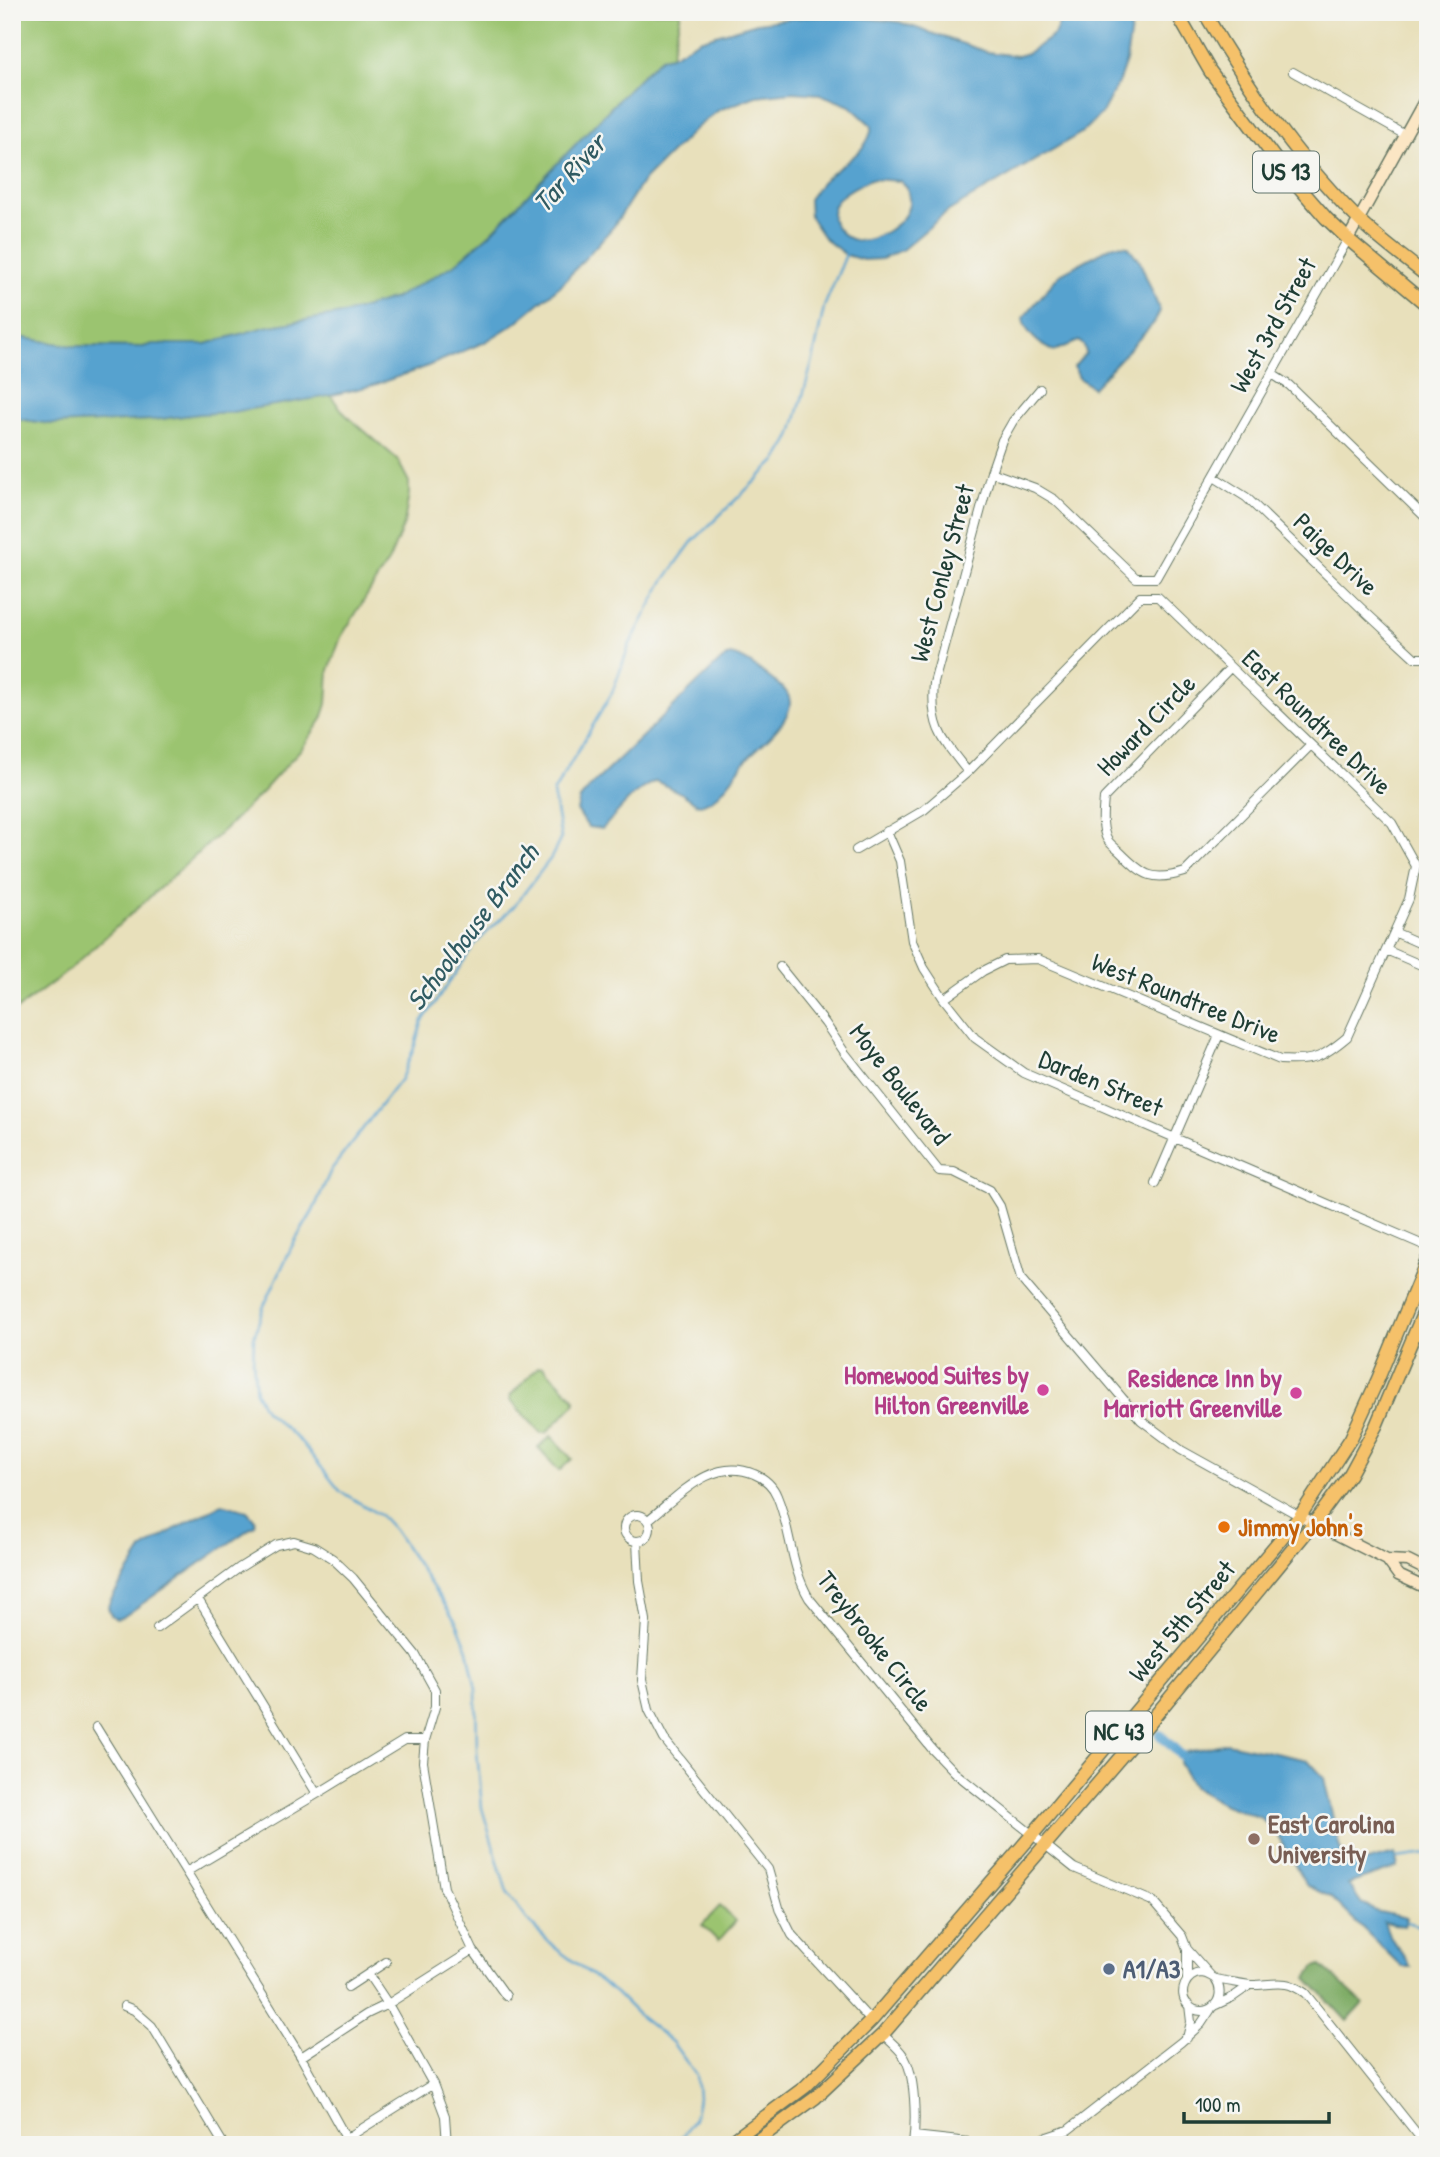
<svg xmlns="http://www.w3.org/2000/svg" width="1440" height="2157" font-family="'Patrick Hand',sans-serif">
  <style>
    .green { fill: #9bc470; stroke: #5d8052; stroke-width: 2 }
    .forest { fill: #7caa62; stroke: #4e744b; stroke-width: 2 }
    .water { fill: #57a2cf; stroke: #3b7082; stroke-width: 2; fill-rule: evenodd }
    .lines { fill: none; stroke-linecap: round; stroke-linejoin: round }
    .stream { stroke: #57a2cf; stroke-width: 2.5 }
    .canal { stroke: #57a2cf; stroke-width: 10 }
    .street-casing { stroke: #657663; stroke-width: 10 }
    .secondary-casing { stroke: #657663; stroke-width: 13 }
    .primary-casing { stroke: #657663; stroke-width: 15 }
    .street { stroke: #fff; stroke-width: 8 }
    .secondary { stroke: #fbe6c4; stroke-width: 10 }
    .primary { stroke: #f5c16b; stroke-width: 12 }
    .hotel-dot { fill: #d1479c; stroke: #f6f6f2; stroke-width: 2.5 }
    .food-dot { fill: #e8710a; stroke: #f6f6f2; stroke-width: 2.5 }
    .education-dot { fill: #8d6e63; stroke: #f6f6f2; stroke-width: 2.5 }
    .service-dot { fill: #5c6f8a; stroke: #f6f6f2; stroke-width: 2.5 }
    .labels { text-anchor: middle; stroke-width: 5; stroke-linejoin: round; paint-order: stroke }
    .shield { fill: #f6f6f2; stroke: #60746d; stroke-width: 2 }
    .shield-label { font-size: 24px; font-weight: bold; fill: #1f3d34 }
    .street-label { font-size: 26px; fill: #1f3d34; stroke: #f6f6f2 }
    .hotel-label { font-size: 26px; font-weight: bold; fill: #b23c85; stroke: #f6f6f2; text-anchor: end }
    .food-label { font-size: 26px; font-weight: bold; fill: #c56008; stroke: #f6f6f2; text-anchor: start }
    .education-label { font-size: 26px; font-weight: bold; fill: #785e54; stroke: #f6f6f2; text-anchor: start }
    .service-label { font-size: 26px; font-weight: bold; fill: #4e5e75; stroke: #f6f6f2; text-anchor: start }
    .water-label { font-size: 28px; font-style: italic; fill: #305b62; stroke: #f6f6f2 }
  </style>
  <rect width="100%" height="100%" fill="#f6f6f2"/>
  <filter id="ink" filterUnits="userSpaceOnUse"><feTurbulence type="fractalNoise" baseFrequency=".0143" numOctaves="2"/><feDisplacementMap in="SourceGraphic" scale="14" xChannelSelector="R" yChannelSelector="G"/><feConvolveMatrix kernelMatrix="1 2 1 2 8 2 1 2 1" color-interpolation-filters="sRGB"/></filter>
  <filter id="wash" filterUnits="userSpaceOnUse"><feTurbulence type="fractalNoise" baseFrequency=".00686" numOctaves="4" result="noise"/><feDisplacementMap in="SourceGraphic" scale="28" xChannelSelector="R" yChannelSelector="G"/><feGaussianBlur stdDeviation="1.57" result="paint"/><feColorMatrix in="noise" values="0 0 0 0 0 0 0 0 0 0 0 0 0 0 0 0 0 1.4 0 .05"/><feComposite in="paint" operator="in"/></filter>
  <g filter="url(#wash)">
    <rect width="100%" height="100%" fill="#e8e0bb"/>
    <!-- green -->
    <path class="green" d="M12 12H681L671 56 661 58 639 78 492 232 454 265 395 298 348 313 265 327 206 344H153L143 347 72 346 12 336Z
      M330 395 346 415 397 459 409 482V494L404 524 389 560 341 637 329 670 327 704 322 719 302 748 263 791 228 826 68 971 12 1013V418L51 424 153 420 199 414 232 412Z
      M543 1366 575 1399V1404L546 1433H541L510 1400V1396L538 1367Z
      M551 1436 572 1459 559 1471 538 1448Z
      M720 1906 736 1921 718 1941 702 1925Z"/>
    <!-- forest -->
    <path class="forest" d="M1321 1965 1363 2003 1347 2021 1307 1978 1315 1967Z"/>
    <!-- water -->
    <path class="water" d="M1064 12H1135L1133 16 1126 61 1119 81 1102 113 1081 133 947 212 902 250 882 259 863 260 846 255 825 239 810 217 809 199C814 193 818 186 823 181 841 163 869 153 872 126L850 106 820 94 793 92 756 96 719 110 696 128 642 182 614 226 561 285 514 324 485 342 423 368 374 385 324 397 232 412 199 414 153 420 51 424 12 418V336L72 346 143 347 153 344H206L265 327 348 313 395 298 454 265 492 232 639 78 661 58 671 56 699 40 757 23 804 17 846 16 899 22 987 52 1017 56 1028 53 1054 35ZM871 179 900 181 907 188C908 193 910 200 909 204 906 224 873 244 854 240 846 238 837 230 834 223 824 200 854 187 871 179Z
      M1114 245 1128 246 1140 262 1160 311 1154 323 1093 388 1079 378 1074 367 1086 353 1084 346 1079 341 1054 351C1042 347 1024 332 1023 318L1060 274Z
      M730 655C746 658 758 669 771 679 776 683 784 688 787 693 802 715 758 746 745 761 732 777 720 801 699 805L681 793 656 781C632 791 620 811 602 829L588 827 577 810 580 799 591 786 717 664Z
      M222 1504 247 1511 255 1520V1525L123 1617 116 1619 111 1615 108 1607 110 1601 143 1549 178 1527Z
      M1227 1743 1308 1760 1324 1778 1339 1845 1345 1862 1352 1865 1395 1854 1398 1867 1348 1884 1362 1904 1375 1911 1407 1918 1404 1926 1384 1922 1389 1935 1411 1967H1402L1331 1897 1307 1886 1275 1831 1261 1818 1225 1805 1194 1788 1179 1763 1187 1752Z"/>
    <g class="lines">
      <!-- stream -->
      <path class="stream" d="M1396 1858 1428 1854
        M1407 1922 1428 1928
        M676 2145 694 2119 698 2098 696 2075 672 2042 639 2016 616 1993 554 1947 529 1922 507 1892 482 1808 477 1751 476 1689 468 1650 457 1623 394 1530 381 1516 340 1491 302 1443 265 1410 256 1393 253 1361 254 1337 263 1308 292 1246 313 1211 331 1170 401 1079 414 1048 422 1022 476 943 514 906 551 858 561 838 553 793 612 693 629 646 663 582 692 542 777 460 791 437 813 360 824 307 847 252"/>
      <!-- canal -->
      <path class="canal" d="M1160 1735 1183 1757"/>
    </g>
  </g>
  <g filter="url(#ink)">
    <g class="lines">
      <defs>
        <path id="street" d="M1293 72 1405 135
          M1272 374 1289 385 1428 520
          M991 472 1035 488 1055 500 1136 578H1156L1348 239
          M1214 477 1246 497 1361 608 1415 658H1428
          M1230 668 1104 798C1103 811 1101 824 1106 837 1108 843 1116 848 1121 853 1144 876 1153 882 1185 872L1310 746
          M968 772C942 739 930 728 934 683L991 472 1002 440 1013 421 1040 389
          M887 831 900 861 912 941 924 968 944 999 975 1038 1024 1073 1428 1247
          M856 850 924 810 968 772 1140 597H1158L1392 823 1416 866 1409 899 1347 1037C1322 1058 1313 1062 1280 1060L1038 959 1005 960 983 971 944 999
          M1394 932 1428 947
          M1386 950 1428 968
          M780 967 825 1023 845 1053 939 1171 954 1172 990 1190 1000 1206 1021 1279 1141 1420 1181 1450 1300 1516
          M1155 1183 1219 1035
          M624 1528a13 13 0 1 1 26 0a13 13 0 1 1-26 0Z
          M648 1520C678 1497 712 1456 754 1474 764 1478 773 1486 777 1496 791 1529 790 1566 809 1598L932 1749 954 1772 1074 1868 1152 1901 1182 1936 1187 1949 1210 1975
          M637 1541 639 1581 646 1620 642 1680 649 1710 664 1739 768 1869 780 1911 792 1935 871 2021
          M198 1599 317 1794 405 1740H425
          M157 1628 239 1568 276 1545 294 1541 314 1547 333 1559 353 1578 415 1654 435 1690V1707L425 1740 423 1762 444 1888 473 1950
          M96 1727 301 2057
          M186 1872 317 1794
          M1187 1949V1980
          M1215 1979C1230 2000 1205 2022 1188 2005 1177 1993 1186 1974 1201 1973 1208 1973 1211 1977 1216 1979 1220 1980 1249 1985 1253 1985 1264 1985 1275 1982 1286 1984 1293 1985 1299 1989 1305 1993L1426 2145
          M348 1987 386 1962
          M1216 2005 1233 1997 1250 1985
          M124 2006 134 2010 152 2026 224 2145
          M883 2034C889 2041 898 2047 903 2055 916 2074 916 2122 913 2145
          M1187 2038 1191 2022 1189 2005
          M914 2136 996 2145
          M346 2138 301 2057 367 2014 388 2004 368 1974
          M336 2145 433 2084
          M447 2145 445 2116 433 2084 388 2004 473 1950 506 1996
          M1010 2145 1035 2141 1068 2130 1181 2042 1201 2024 1211 2009"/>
        <path id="secondary" d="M1348 239 1428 94
          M1300 1516 1387 1560 1408 1561 1428 1571
          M1387 1560 1398 1575 1428 1589"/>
        <path id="primary" d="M1176 12 1210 71 1279 164 1326 218 1348 239 1428 306
          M1204 12C1247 86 1296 158 1358 219 1379 240 1405 258 1428 277
          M727 2145 805 2087 871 2021 1032 1835 1300 1516 1351 1438 1378 1379 1428 1258
          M751 2145 815 2098 883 2034 1136 1739 1314 1523 1350 1474 1376 1426 1428 1302"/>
      </defs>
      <!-- street casing -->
      <use href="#street" class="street-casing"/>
      <!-- secondary casing -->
      <use href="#secondary" class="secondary-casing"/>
      <!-- primary casing -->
      <use href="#primary" class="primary-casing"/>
      <!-- street -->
      <use href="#street" class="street"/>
      <!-- secondary -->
      <use href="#secondary" class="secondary"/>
      <!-- primary -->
      <use href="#primary" class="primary"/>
    </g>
  </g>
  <!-- markers -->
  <g class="hotel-dot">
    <circle cx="1043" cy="1390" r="7"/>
    <circle cx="1296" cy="1393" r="7"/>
  </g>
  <circle class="food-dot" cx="1224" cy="1527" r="7"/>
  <circle class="education-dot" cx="1254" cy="1839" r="7"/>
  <circle class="service-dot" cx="1109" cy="1969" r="7"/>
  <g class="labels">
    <!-- shield labels -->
    <g class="shield">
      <rect x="1253" y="151.5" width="66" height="41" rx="5"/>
      <rect x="1086" y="1711.5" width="66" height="41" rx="5"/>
    </g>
    <g class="shield-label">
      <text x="1286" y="180">US 13</text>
      <text x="1119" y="1740">NC 43</text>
    </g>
    <!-- street labels -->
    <g class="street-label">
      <text transform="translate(1273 325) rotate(-61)" y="9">West 3rd Street</text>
      <text transform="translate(1336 554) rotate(44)" y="9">Paige Drive</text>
      <text transform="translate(942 573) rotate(-75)" y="9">West Conley Street</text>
      <text transform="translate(1317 722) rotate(44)" y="9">East Roundtree Drive</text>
      <text transform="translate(1146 725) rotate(-46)" y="9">Howard Circle</text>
      <text transform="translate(1186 998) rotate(22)" y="9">West Roundtree Drive</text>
      <text transform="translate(1101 1083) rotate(23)" y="9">Darden Street</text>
      <text transform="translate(900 1084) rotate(52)" y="9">Moye Boulevard</text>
      <text transform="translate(1182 1621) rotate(-50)" y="9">West 5th Street</text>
      <text transform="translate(875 1641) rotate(52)" y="9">Treybrooke Circle</text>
    </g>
    <!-- hotel labels -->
    <g class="hotel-label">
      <text x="1029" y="1384">Homewood Suites by<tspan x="1029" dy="30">Hilton Greenville</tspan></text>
      <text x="1282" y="1387">Residence Inn by<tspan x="1282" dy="30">Marriott Greenville</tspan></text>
    </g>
    <!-- food labels -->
    <g class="food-label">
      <text x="1238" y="1536">Jimmy John's</text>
    </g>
    <!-- education labels -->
    <g class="education-label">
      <text x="1268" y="1833">East Carolina<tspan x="1268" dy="30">University</tspan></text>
    </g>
    <!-- service labels -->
    <g class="service-label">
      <text x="1123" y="1978">A1/A3</text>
    </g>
    <!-- water labels -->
    <g class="water-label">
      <text transform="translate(569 173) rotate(-48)" y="10">Tar River</text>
      <text transform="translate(472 927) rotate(-53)" y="10">Schoolhouse Branch</text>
    </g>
  </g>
  <!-- margin -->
  <rect width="1440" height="2157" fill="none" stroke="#f6f6f2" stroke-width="42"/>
  <!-- scale -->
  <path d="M1184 2112v10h145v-10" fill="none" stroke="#1f3d34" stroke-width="3.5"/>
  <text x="1195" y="2112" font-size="21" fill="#1f3d34" stroke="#f6f6f2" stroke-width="5" paint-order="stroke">100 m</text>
</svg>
